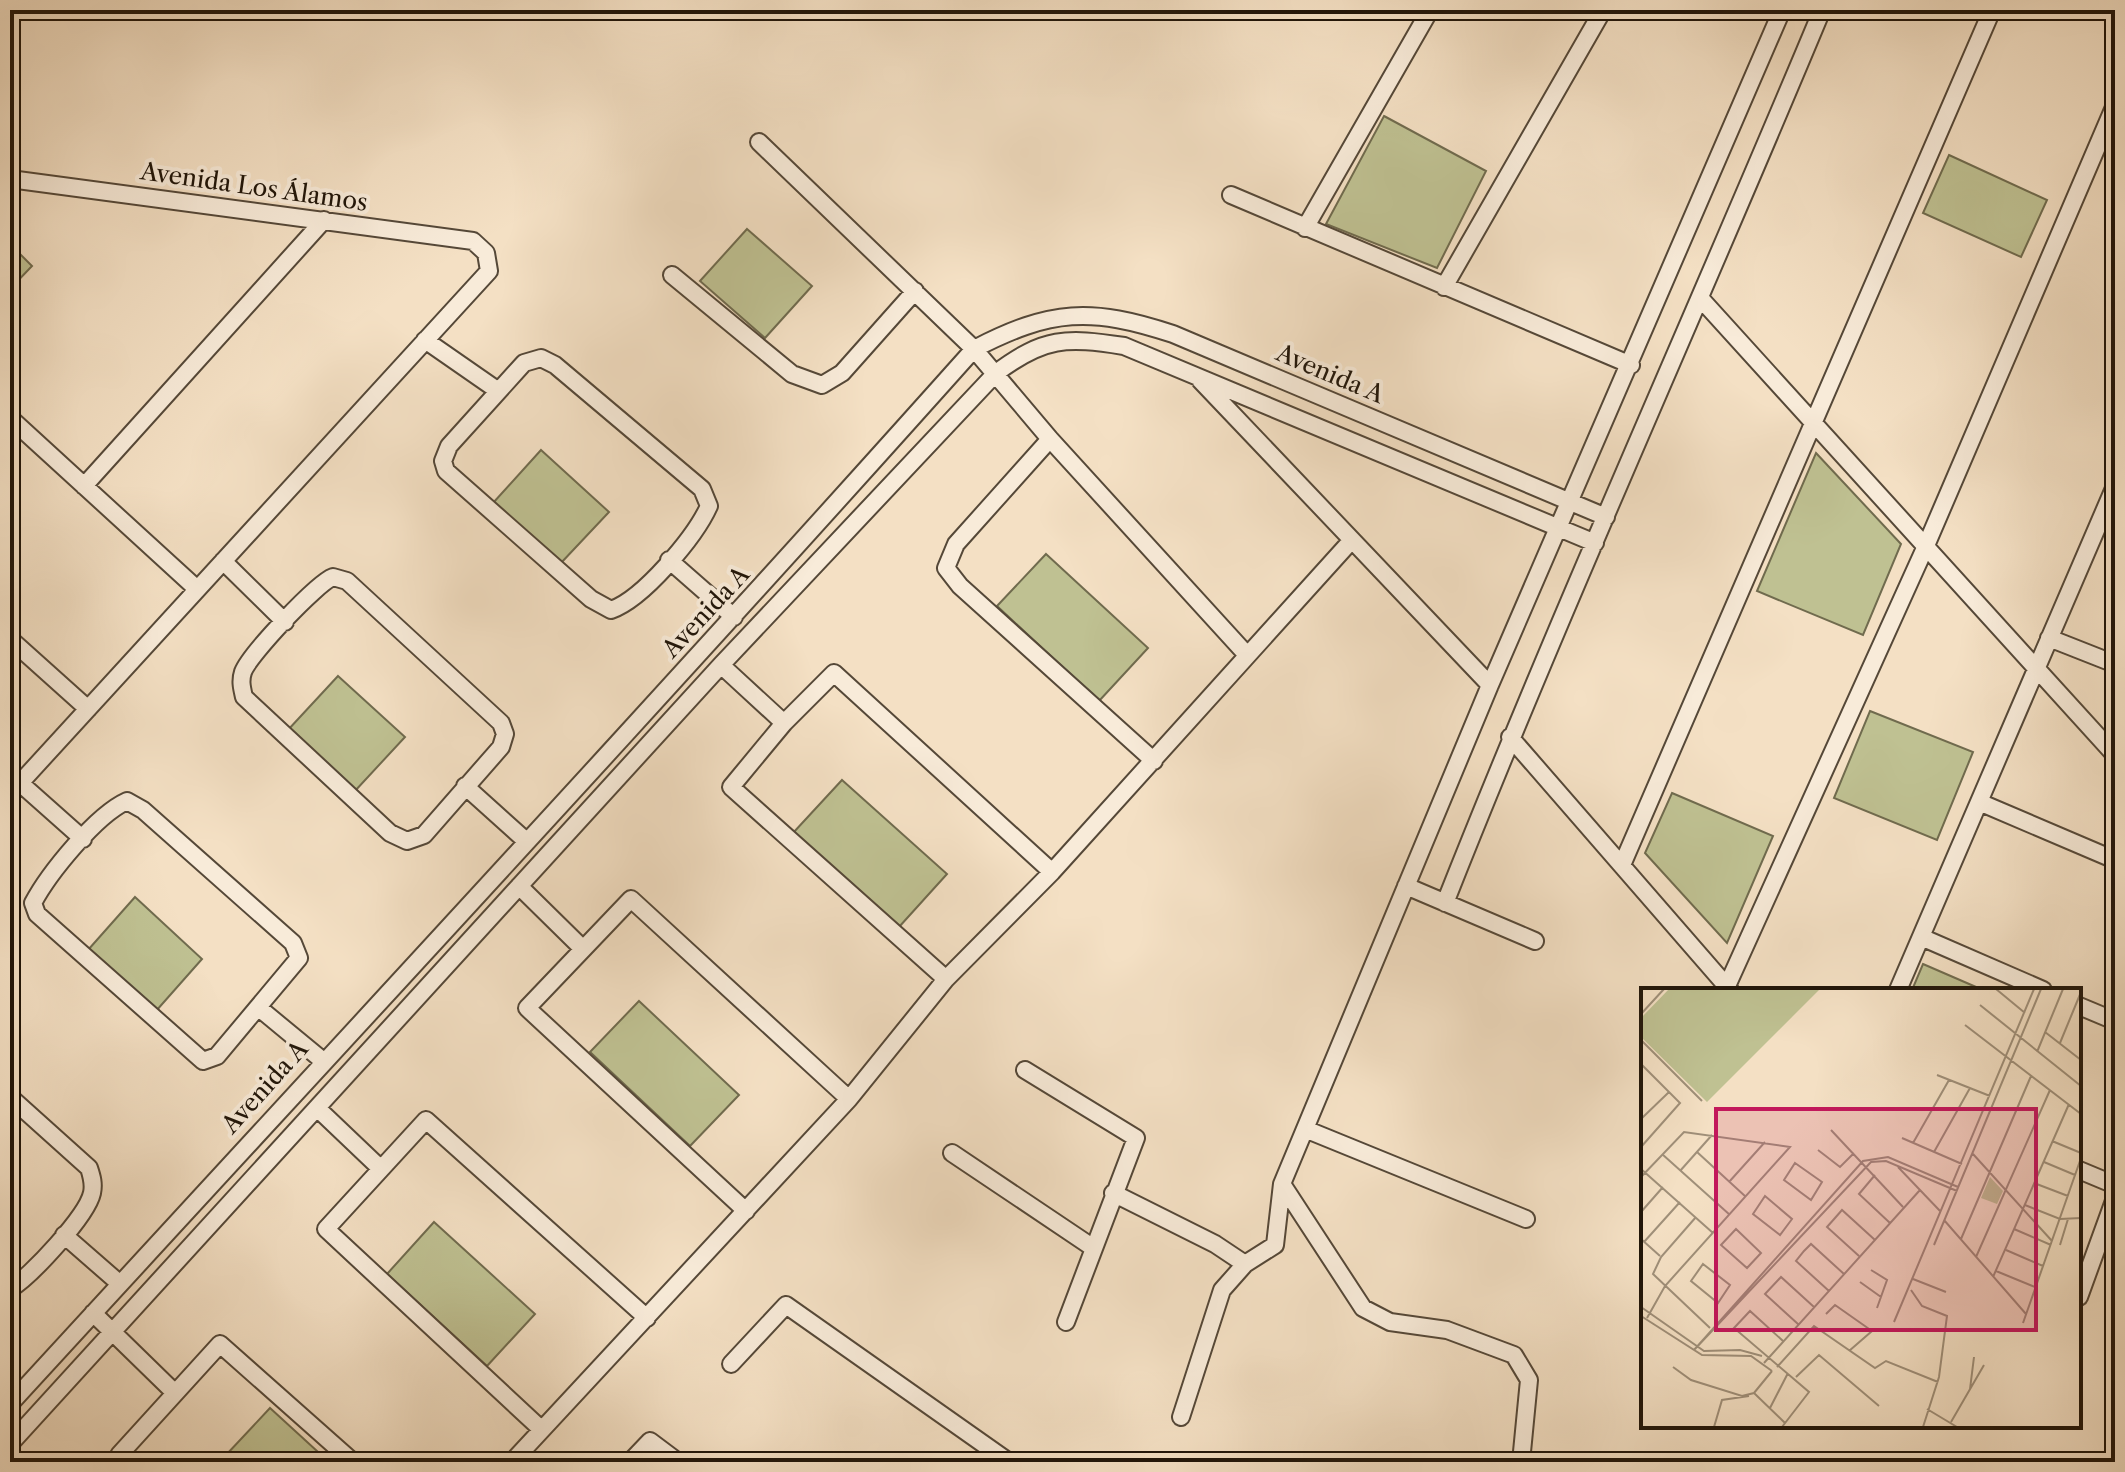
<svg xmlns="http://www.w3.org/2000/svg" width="2125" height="1472" font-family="'Libre Caslon Text',serif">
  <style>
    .green { fill: #bfc192; stroke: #706b4e; stroke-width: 2 }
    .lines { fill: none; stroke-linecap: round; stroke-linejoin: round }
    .street-casing { stroke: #554838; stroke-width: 20 }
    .street { stroke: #f8ebd9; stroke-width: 16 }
    .labels { text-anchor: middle; stroke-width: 8; stroke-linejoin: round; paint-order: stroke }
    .street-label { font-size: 24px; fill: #201509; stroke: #f8ebd9 }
    .inset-road { fill: none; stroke: #9f8f79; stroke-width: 2 }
    .view { fill: #c2185b; fill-opacity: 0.15; stroke: #c2185b; stroke-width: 4 }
    .inset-edge { fill: none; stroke: #201509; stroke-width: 4 }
  </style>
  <rect width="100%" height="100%" fill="#f4e0c4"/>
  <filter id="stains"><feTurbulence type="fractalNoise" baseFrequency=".0025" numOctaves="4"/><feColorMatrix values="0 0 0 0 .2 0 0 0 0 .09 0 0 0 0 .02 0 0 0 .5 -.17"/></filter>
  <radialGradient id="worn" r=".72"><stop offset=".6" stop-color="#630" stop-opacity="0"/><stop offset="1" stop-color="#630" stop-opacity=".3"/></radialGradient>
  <!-- green -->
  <path class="green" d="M1384 116 1486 171 1437 268 1326 224Z
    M1949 155 2047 200 2021 257 1923 213Z
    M747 229 812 286 765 338 700 281Z
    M10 244 32 266 10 289Z
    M541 450 609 512 560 564 493 503Z
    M1816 453 1901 544 1863 635 1757 591Z
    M1046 554 1148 648 1099 701 997 606Z
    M338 676 405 737 354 792 287 731Z
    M1870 711 1973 752 1937 840 1834 798Z
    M842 780 947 874 899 927 793 833Z
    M1672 793 1773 836 1727 943 1645 853Z
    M135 897 202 959 156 1011 88 950Z
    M1923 964 1983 990H1912Z
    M639 1001 739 1095 690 1146 590 1052Z
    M434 1222 535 1314 487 1366 387 1274Z
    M270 1408 329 1462H233L226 1455Z"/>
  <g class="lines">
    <defs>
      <path id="street" d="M759 142 974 349 1050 439 1247 655
        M10 179 473 241 486 253 489 271 10 794
        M1231 195 1631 365
        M1305 228 1430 10
        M672 275 792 374 822 385 842 373 915 291
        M1444 287 1603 10
        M1701 299 2115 755
        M425 340 497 390
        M541 358 555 365 702 489 709 506C695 537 643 599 611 610L591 599 446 471 443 461 449 446 524 363Z
        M1200 380 1490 685
        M10 418 197 589
        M1050 439 956 544 946 568 960 586 1154 761
        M84 486 324 220
        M669 560 734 617
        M223 561 285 622
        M333 577 347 581 501 723 505 734 501 747 424 835 407 841 390 833 244 697C242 688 240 681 243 672 249 655 317 583 333 577Z
        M2049 638 2115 664
        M10 639 88 709
        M721 665 784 723
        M1510 737 1730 990
        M20 783 83 839
        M465 786 525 840
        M127 801 143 810 293 943 299 958 217 1056 203 1061 37 914 33 903C49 873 96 815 127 801Z
        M1979 802 2115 860
        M1622 865 1992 10
        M519 886 582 948
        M1406 886 1535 941
        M1445 903C1564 602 1698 308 1822 10
        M1921 937 2043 990
        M946 979 731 787 784 723 834 673 1052 872
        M1727 986 1925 548 2115 105
        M1898 990 2115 486
        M2079 1006 2115 1021
        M259 1008 322 1060
        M1025 1070 1136 1138 1066 1322
        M10 1097 89 1168C92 1177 94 1184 92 1193 87 1216 30 1277 10 1289
        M317 1108 380 1168
        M1305 1129 1526 1219
        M952 1153 1092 1247
        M2079 1170 2115 1185
        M1282 1184 1363 1308 1390 1322 1447 1330 1514 1355 1529 1380 1521 1462
        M1113 1193 1215 1244 1245 1264
        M746 1211 527 1008 631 899 849 1099
        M64 1235 119 1283
        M2079 1297 2115 1198
        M93 1313 175 1393
        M731 1364 786 1305 1009 1462
        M10 1404C332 1053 657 704 974 349 1051 309 1091 307 1173 334L1606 517
        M1181 1417 1222 1290 1245 1264 1275 1245 1282 1184 1490 685 1782 10
        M541 1429 326 1229 426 1120 647 1318
        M10 1444 721 665 996 373C1044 337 1066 337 1124 346L1595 543
        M127 1462 119 1455 220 1344 353 1462
        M512 1462 849 1099 946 979 1052 872 1351 541
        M630 1462 650 1441 678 1462"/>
    </defs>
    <!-- street casing -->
    <use href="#street" class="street-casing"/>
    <!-- street -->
    <use href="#street" class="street"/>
  </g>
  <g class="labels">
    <!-- street labels -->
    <g class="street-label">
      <text transform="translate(254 187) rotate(8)" y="8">Avenida Los Álamos</text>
      <text transform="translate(1330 374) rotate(23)" y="8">Avenida A</text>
      <text transform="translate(706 612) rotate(-47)" y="8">Avenida A</text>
      <text transform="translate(265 1087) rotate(-48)" y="8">Avenida A</text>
    </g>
  </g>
  <!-- overview -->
  <g transform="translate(1641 988)">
    <rect width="440" height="440" fill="#f4e0c4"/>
    <path d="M28 1H179L66 114 0 49V30ZM349 189 362 203 356 216 340 210Z" fill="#bfc192"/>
    <path class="inset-road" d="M355 1 384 25M339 17 440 98M0 26 23 1M324 37 440 126M404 44 440 72M0 52 61 113M419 55 440 4M396 64 422 1M0 76 39 115 0 159M296 87 349 108M0 131 28 104M190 142 262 219M261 150 321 176M411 153 440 165M272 155 308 92M177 162 199 179 213 165M56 164 105 209M293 164 329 100M21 166 89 227M332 166 411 253M403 174 434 187M154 175 181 194 170 212 143 192ZM257 179 300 224M0 181 72 245M39 183 71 147M234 187 218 206 249 235M0 189 43 144 149 159 24 298 6 330M88 194 124 154M393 195 427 208M124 208 151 231 139 247 112 226ZM384 217 419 231 440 230M0 224 22 199M55 229 20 269 12 286 69 340M303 232 385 326M95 241 120 265 106 280 80 257ZM373 241 410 257M0 251 19 268M320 251 390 88M3 254 39 214M293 257 400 1M419 257 427 231M365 262 402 278M218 268 186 239 194 230 201 222 234 252M335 269 409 102M62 276 89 297 77 315 50 293ZM230 282 246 292 236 320M355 283 394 299M352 289 428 116M272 291 305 304M219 294 240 309M270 302 281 318 306 328 298 389 282 439M188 303 155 273 163 263 170 256 203 286M0 319 63 363 99 362 121 368M185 326 194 317 231 343 208 363M0 328 61 367 110 368 131 383M253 334 393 1M382 335 440 170M157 336 124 306 140 289 173 319M53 362 222 173 247 169 317 199M53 362 230 174 245 173 316 203M123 375 279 202M32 379 50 392 101 408 113 405 131 383M136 379 173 338 234 380 245 373 297 394M155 389 178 367 238 418M329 401 333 369M113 405 144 435M129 420 147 385M286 421 316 439M310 434 343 377M73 439 81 412 108 408M141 439 168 404 93 340 109 323 142 353"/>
    <path class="view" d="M75 121H395V342H75Z"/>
    <rect width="440" height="440" class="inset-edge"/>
  </g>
  <!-- margin -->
  <rect width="2125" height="1472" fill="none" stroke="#f4e0c4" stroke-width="40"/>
  <rect x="12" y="12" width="2101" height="1448" fill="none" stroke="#201509" stroke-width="4"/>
  <rect x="20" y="20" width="2085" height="1432" fill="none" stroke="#201509" stroke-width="2"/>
  <rect width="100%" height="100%" filter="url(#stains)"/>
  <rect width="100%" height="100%" fill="url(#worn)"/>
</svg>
